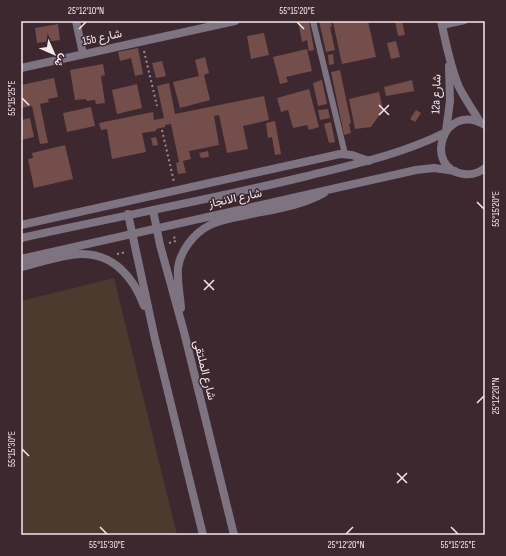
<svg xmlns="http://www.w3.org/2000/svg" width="506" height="556" font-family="'Sofia Sans Condensed',Vazirmatn,sans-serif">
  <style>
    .green { fill: #4b3a2d }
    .building { fill: #734e4a }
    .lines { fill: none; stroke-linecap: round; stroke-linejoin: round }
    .path { stroke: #9d8b91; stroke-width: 2; stroke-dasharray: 2 3; stroke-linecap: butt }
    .service { stroke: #7e7380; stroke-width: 6 }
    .minor { stroke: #7e7380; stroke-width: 8 }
    .tertiary { stroke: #7e7380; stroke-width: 8 }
    .ticks { fill: none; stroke: #f5e6eb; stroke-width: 1.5 }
    .labels { text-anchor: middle; stroke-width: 3; stroke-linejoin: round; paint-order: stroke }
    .street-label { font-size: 12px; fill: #f5e6eb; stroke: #3d2830 }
    .neatline { fill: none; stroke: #f5e6eb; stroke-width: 1.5 }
    .ticks-label { font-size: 10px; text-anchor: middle; fill: #f5e6eb }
  </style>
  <rect width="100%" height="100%" fill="#3d2830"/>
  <!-- green -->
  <path class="green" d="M114 278 177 535H21V301Z"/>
  <!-- building -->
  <path class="building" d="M298 21H309L314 50 309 51 307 40 302 42Z
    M319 21H331L332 27H330L335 50 326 52Z
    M336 21H368L376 57 342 64 333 22Z
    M395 21H402L405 35 398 36Z
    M58 24 60 40 37 43 35 28Z
    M264 33 269 55 251 59 247 36Z
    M396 41 400 57 391 59 387 43Z
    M138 48 143 74 135 76 131 58 120 61 118 52Z
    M307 49 312 71 286 77 288 82 280 84 273 57Z
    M333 54 334 64 329 65 328 55Z
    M205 57 209 73 204 75 210 100 180 108 173 82 199 76 195 60Z
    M162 61 166 76 156 78 152 63Z
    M103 64 105 75 101 76 105 103 96 104 95 100 87 101 86 99 75 100 70 70Z
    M340 70 351 123 349 124 351 133 344 135 331 72Z
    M54 78 58 97 48 99 49 102 40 104 48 143 40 144 32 106 21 108V85Z
    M322 80 327 104 318 106 313 83Z
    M412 80 414 91 386 96 384 87Z
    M169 83 175 114 264 96 269 120 243 126 248 149 227 153 219 115 214 116 219 145 189 151 191 159 183 161 186 173 178 174 176 163 179 162 171 124 165 125V127L156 129V131L142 133 146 152 112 159 107 129 101 130 99 123 153 112 154 120 164 118 157 86Z
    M137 84 142 108 117 114 112 90Z
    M309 89 319 127 309 130 307 125 293 128 288 110 281 112 277 98Z
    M379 92 383 110 371 127 355 129 349 99Z
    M91 107 95 126 67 132 63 113Z
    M328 109 330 118 320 120 318 110Z
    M416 110 421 113 415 122 410 119Z
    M30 118 34 137 21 140V120Z
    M275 121 281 154 275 155 272 137 268 138 266 123Z
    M331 122 335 142 329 143 324 124Z
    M156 137 158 145 153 146 151 138Z
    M65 145 73 179 34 188 28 159 33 158 32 153Z
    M208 151 209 157 201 158 199 153Z"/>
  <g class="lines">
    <!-- path -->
    <path class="path" d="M144 51 157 106
      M162 130 174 182
      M169 243 176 241 173 235
      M117 254 126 252"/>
    <!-- service -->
    <path class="service" d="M313 21 345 154
      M442 26 465 21"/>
    <!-- minor -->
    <path class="minor" d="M76 21 83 54
      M441 21C446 43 450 66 459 87 465 99 473 110 480 122
      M21 68 235 21
      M446 131 450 101 449 66
      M21 225 340 154 352 155 369 161"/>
    <!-- tertiary -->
    <path class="tertiary" d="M485 125C443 100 422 169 464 174 472 175 479 173 485 168
      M153 210 160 245 184 332 234 535
      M128 214 155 339 203 535
      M21 238C115 217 209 200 303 177 351 165 400 155 444 133
      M21 259 416 170 434 168 455 171
      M21 267C39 263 64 254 82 254 114 254 134 278 144 306
      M181 308C180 295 177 281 178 268 180 251 194 233 210 225 220 220 231 218 242 216 269 210 299 207 324 193"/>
  </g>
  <!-- ticks -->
  <path class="ticks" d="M297 22 304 29M79 29 86 22M22 98 29 105M379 105 389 115M379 115 389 105M477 202 484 209M204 280 214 290M204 290 214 280M477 403 484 396M22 449 29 456M397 473 407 483M397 483 407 473M100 527 107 534M451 527 458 534M346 534 353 527"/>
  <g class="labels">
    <!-- street labels -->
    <g class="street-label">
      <text transform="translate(102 37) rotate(-12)" y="4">15b شارع</text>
      <text transform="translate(436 94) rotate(-88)" y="4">12a شارع</text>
      <text transform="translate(235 198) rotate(-12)" y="4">شارع الانجاز</text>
      <text transform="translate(205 370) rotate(76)" y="4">شارع الملتقى</text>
    </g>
  </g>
  <!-- border -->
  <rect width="506" height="556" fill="none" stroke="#3d2830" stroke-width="44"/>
  <!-- north arrow -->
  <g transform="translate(54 54) rotate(135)" stroke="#3d2830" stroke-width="3" paint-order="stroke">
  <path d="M0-3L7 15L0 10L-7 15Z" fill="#f5e6eb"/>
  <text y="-6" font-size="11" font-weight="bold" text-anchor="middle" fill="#f5e6eb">ش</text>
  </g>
  <rect x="22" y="22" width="462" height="512" class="neatline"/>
  <g class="ticks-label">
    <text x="86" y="14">25°12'10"N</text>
    <text x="297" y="14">55°15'20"E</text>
    <text transform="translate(11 98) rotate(-90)" y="4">55°15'25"E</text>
    <text transform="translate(495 209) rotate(-90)" y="4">55°15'20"E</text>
    <text transform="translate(495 396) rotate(-90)" y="4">25°12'20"N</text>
    <text transform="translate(11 449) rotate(-90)" y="4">55°15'30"E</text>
    <text x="107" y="548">55°15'30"E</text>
    <text x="346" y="548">25°12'20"N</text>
    <text x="458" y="548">55°15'25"E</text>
  </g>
</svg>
